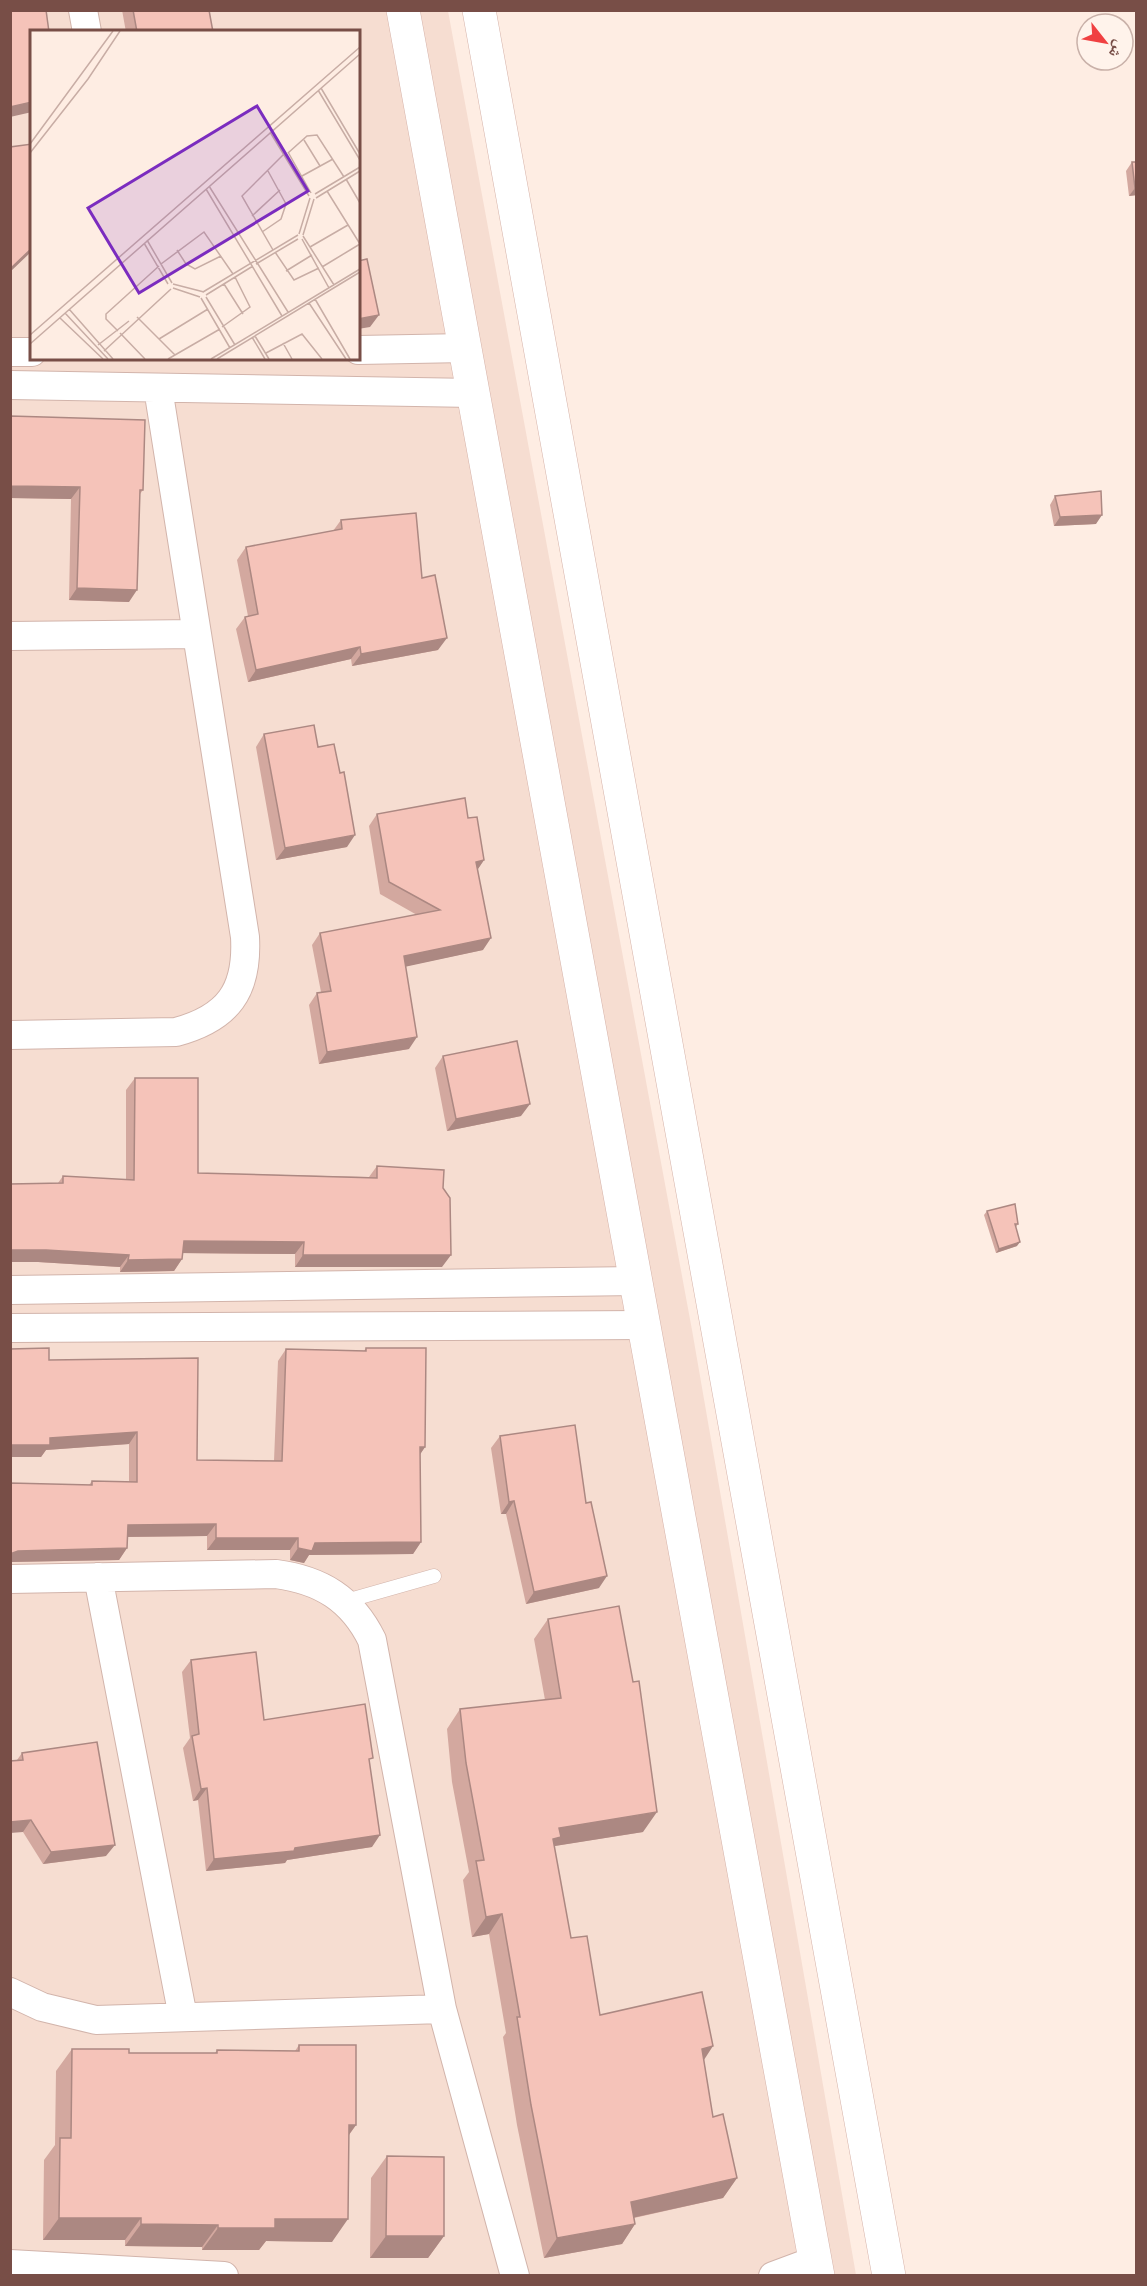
<svg xmlns="http://www.w3.org/2000/svg" width="1147" height="2286" font-family="Karla,'Noto Naskh Arabic',sans-serif">
  <style>
    .residential { fill: #f6ddd1; fill-rule: evenodd }
    .lines { fill: none; stroke-linecap: round; stroke-linejoin: round }
    .lane-casing { stroke: #d2b4ab; stroke-width: 15 }
    .street-casing { stroke: #d2b4ab; stroke-width: 30 }
    .secondary-casing { stroke: #d5b2a9; stroke-width: 34 }
    .lane { stroke: #fff; stroke-width: 14 }
    .street { stroke: #fff; stroke-width: 28 }
    .secondary { stroke: #fff; stroke-width: 33 }
    .wall { fill: #d3a89f }
    .shaded-wall { fill: #ac8882 }
    .building { fill: #f5c3b9; stroke: #ac8882; stroke-width: 1.5 }
    .inset-road { fill: none; stroke: #c8ada5; stroke-width: 1.5 }
    .view { fill: #7b2cbf; fill-opacity: 0.15; stroke: #7b2cbf; stroke-width: 3 }
    .inset-edge { fill: none; stroke: #784e47; stroke-width: 3 }
  </style>
  <rect width="100%" height="100%" fill="#feede3"/>
  <!-- residential -->
  <path class="residential" d="M11 11H448L692 1330 856 2275 11 2276ZM32 32H358V358H32Z"/>
  <g class="lines">
    <defs>
      <path id="lane" d="M346 1601 434 1576"/>
      <path id="street" d="M83 10 87 32
        M358 350 466 348
        M10 352H32
        M10 385 474 393
        M10 636 197 634
        M10 1035 176 1032C228 1018 248 991 245 937L158 388
        M10 1290 636 1281
        M10 1328 644 1325
        M98 1577 183 2017
        M10 1579 276 1574C321 1580 352 1599 372 1640L442 2009 515 2276
        M10 1992 42 2007 96 2020 442 2009
        M10 2264 224 2276
        M773 2276 816 2260"/>
      <path id="secondary" d="M403 10 818 2276
        M479 10 889 2276"/>
    </defs>
    <!-- lane casing -->
    <use href="#lane" class="lane-casing"/>
    <!-- street casing -->
    <use href="#street" class="street-casing"/>
    <!-- secondary casing -->
    <use href="#secondary" class="secondary-casing"/>
    <!-- lane -->
    <use href="#lane" class="lane"/>
    <!-- street -->
    <use href="#street" class="street"/>
    <!-- secondary -->
    <use href="#secondary" class="secondary"/>
  </g>
  <!-- wall -->
  <path class="wall" d="M122 10H209L213 32H126Z
    M1132 162H1137V195L1129 196 1126 171Z
    M10 416 143 490 140 494 129 602 69 600 71 499 10 498Z
    M1055 496 1096 524 1054 526 1050 505Z
    M341 520 422 578 438 650 352 666 351 659 248 682 236 629 245 617 248 616 237 560 246 547 333 531Z
    M264 734 318 747 340 773 347 847 276 860 256 747Z
    M377 814 468 818 484 860 477 870 483 950 406 966 409 1049 319 1064 309 1005 317 993 321 992 312 945 320 933 417 915 380 894 369 826Z
    M443 1056 521 1116 447 1131 435 1068Z
    M135 1078 198 1173 369 1177 377 1166 443 1188 442 1267H295V1254L183 1253 182 1259 174 1271 120 1272V1267L38 1262H10V1184L58 1183 63 1176 126 1180V1090Z
    M987 1211 1018 1224 1016 1227 1017 1246 996 1253 984 1215Z
    M366 1348 425 1447 420 1454 421 1542 413 1554 309 1555 304 1563 290 1560V1550H207V1536L128 1537 127 1548 119 1560 10 1562V1483L89 1485 92 1481 129 1482V1444L46 1450 41 1457H10V1349L49 1360 197 1460 274 1461 278 1361 286 1349 364 1351Z
    M500 1436 599 1588 526 1604 506 1514H501L491 1448Z
    M548 1619 643 1832 554 1846 571 1938 600 2015 704 2060 713 2117 737 2178 723 2198 634 2218 635 2224 622 2244 544 2258 517 2125 503 2037 506 2033 489 1934 472 1937 463 1880 469 1872 452 1782 447 1729 460 1709 545 1700 534 1639Z
    M191 1660 264 1720 369 1763 372 1847 287 1860 285 1863 206 1871 198 1800 193 1801 183 1748 190 1738 182 1672Z
    M22 1753 106 1856 43 1864 23 1832 17 1760Z
    M299 2045 356 2125 349 2135 332 2242 266 2241 259 2250H202V2247L125 2246V2240H43L44 2160 55 2145 56 2071 72 2049 129 2053H215L217 2050 295 2051Z
    M387 2156 444 2236 428 2258H370L371 2178Z"/>
  <!-- shaded-wall -->
  <path class="shaded-wall" d="M32 102V112L10 117V107Z
    M1137 187V195L1129 196 1135 188Z
    M32 248V251L10 272V269Z
    M379 315 370 327 358 329V319Z
    M10 486 80 487 71 499 10 498Z
    M1102 515 1096 524 1054 526 1060 517Z
    M77 588 137 590 129 602 69 600Z
    M447 638 438 650 352 666 361 654Z
    M360 647 351 659 248 682 256 670Z
    M355 835 347 847 276 860 285 848Z
    M484 860 476 872V862Z
    M491 938 483 950 395 969 404 956Z
    M417 1037 409 1049 319 1064 327 1052Z
    M530 1104 521 1116 447 1131 456 1119Z
    M184 1241 304 1242 295 1254 175 1253Z
    M1020 1242 1017 1246 996 1253 999 1249Z
    M10 1250H46L129 1255 120 1267 38 1262H10Z
    M303 1255H451L442 1267H295Z
    M182 1259 174 1271 120 1272 128 1260Z
    M137 1432 129 1444 46 1450 41 1457H10V1445L50 1438Z
    M420 1447H425L417 1459Z
    M514 1501 506 1514H501L509 1502Z
    M216 1524 207 1536 120 1537 128 1525Z
    M216 1538H298L290 1550H207Z
    M421 1542 413 1554 309 1555 304 1563 290 1560 298 1548 315 1543Z
    M127 1548 119 1560 10 1562V1554L18 1551Z
    M607 1576 599 1588 526 1604 534 1592Z
    M207 1788 198 1800 193 1801 201 1789Z
    M657 1812 643 1832 555 1846 539 1858 559 1828Z
    M31 1820 23 1832 10 1833V1822Z
    M380 1835 372 1847 287 1860 285 1863 206 1871 214 1859 295 1848Z
    M115 1845 106 1856 43 1864 51 1852Z
    M502 1914 489 1934 472 1937 486 1917Z
    M713 2046 700 2066 702 2049Z
    M349 2125H356L340 2147Z
    M737 2178 723 2198 618 2221 631 2202Z
    M59 2218H141L125 2240H43Z
    M275 2219H348L332 2242 266 2241 259 2250H202L218 2228Z
    M141 2224 218 2225 202 2247 125 2246Z
    M635 2224 622 2244 544 2258 557 2238Z
    M386 2236H444L428 2258H370Z"/>
  <!-- building -->
  <path class="building" d="M10 10H46L49 32H32V102L10 107Z
    M133 10H209L213 32H137Z
    M32 144V248L10 269V147Z
    M1132 162H1137V187L1135 188Z
    M367 259 379 315 358 319V261Z
    M10 416 145 420 143 490H140L137 590 77 588 80 487 10 486Z
    M1101 491 1102 515 1060 517 1055 496Z
    M416 513 422 578 435 575 447 638 361 654 360 647 256 670 245 617 258 614 246 547 342 529 341 520Z
    M314 725 318 747 334 744 340 773 344 772 355 835 285 848 264 734Z
    M465 798 468 818 477 817 484 860 476 862 491 938 404 956 417 1037 327 1052 317 993 331 991 320 933 440 910 389 882 377 814Z
    M517 1041 530 1104 456 1119 443 1056Z
    M135 1078H198V1173L377 1178V1166L444 1170 443 1188 450 1198 451 1255H303L304 1242 184 1241 182 1259 128 1260 129 1255 46 1250H10V1184L63 1183V1176L134 1180Z
    M1015 1204 1018 1224H1015L1020 1242 999 1249 987 1211Z
    M49 1348V1360L198 1358 197 1460 282 1461 286 1349 366 1351V1348H426L425 1447H420L421 1542 315 1543 312 1551 298 1548V1538H216V1524L128 1525 127 1548 18 1551 10 1554V1483L92 1485V1481L137 1482V1432L50 1438V1445H10V1349Z
    M575 1425 586 1503 591 1502 607 1576 534 1592 514 1501 509 1502 500 1436Z
    M619 1606 633 1682 639 1681 657 1812 559 1828 561 1837 553 1839 571 1938 587 1936 600 2015 702 1992 713 2046 702 2049 713 2117 723 2114 737 2178 631 2202 635 2224 557 2238 531 2105 517 2017H520L502 1914 486 1917 476 1861 484 1860 466 1763 460 1709 561 1698 548 1619Z
    M256 1652 264 1720 365 1704 373 1758 369 1759 380 1835 295 1848 294 1851 214 1859 207 1788 201 1789 192 1736 199 1734 191 1660Z
    M97 1742 115 1845 51 1852 31 1820 10 1822V1761L23 1760 22 1753Z
    M299 2045H356V2125H349L348 2219H275V2228H218V2225L141 2224V2218H59L60 2138H71L72 2049H129V2053H217V2050L299 2051Z
    M387 2156 444 2157V2236H386Z"/>
  <!-- overview -->
  <g transform="translate(30 30)">
    <rect width="330" height="330" fill="#feede3"/>
    <path class="inset-road" d="M291 58 330 124M288 60 330 130M240 102 279 166M274 110 290 136M0 114 83 1M258 122 281 163M0 123 58 49 90 1M258 123 277 106 287 105 314 147M272 146 303 129M316 149 330 173M179 156 258 282M176 159 252 286M297 161 330 214M285 164 330 137M286 168 330 141M222 186 250 160M232 202 251 189 256 174 238 141M269 204 280 168M273 205 284 169M273 206 304 255M272 209 299 258M117 210 142 253M114 213 138 254M280 217 318 195M147 220 156 234 165 239 191 226M243 220 212 166 255 123M245 222 264 250 289 238M131 234 174 202 203 244M226 234 268 209M292 237 330 214M256 241 282 225M143 254 174 262M194 254 213 284M143 258 170 267M173 262 268 205M176 265 223 236M176 267 205 315M171 268 200 318M285 269 320 329M279 273 316 329M39 279 83 329M35 283 78 329M107 287 145 325M30 288 73 329M192 297 220 277 205 247M88 301 76 289V284L129 236M90 303 115 329M0 305 330 17M225 306 239 329M222 307 235 329M129 309 178 279M253 313 262 329M0 314 330 24M68 315 99 291M74 321 141 259M236 323 272 304 292 329M138 329 190 299M181 329 330 239M187 329 330 242"/>
    <path class="view" d="M227 76 278 161 109 263 58 178Z"/>
    <rect width="330" height="330" class="inset-edge"/>
  </g>
  <!-- border -->
  <rect width="1147" height="2286" fill="none" stroke="#784e47" stroke-width="24"/>
  <!-- north arrow -->
  <g transform="translate(1105 42) rotate(121)"><circle r="28" fill="#fff3eb" stroke="#c9b1a9" stroke-width="1.5"/>
  <path d="M0-4.5L10 22L0 15L-10 22Z" fill="#f04041"/>
  <text y="-9" font-size="16" font-weight="bold" text-anchor="middle" fill="#784e47">ش</text>
  </g>
</svg>
